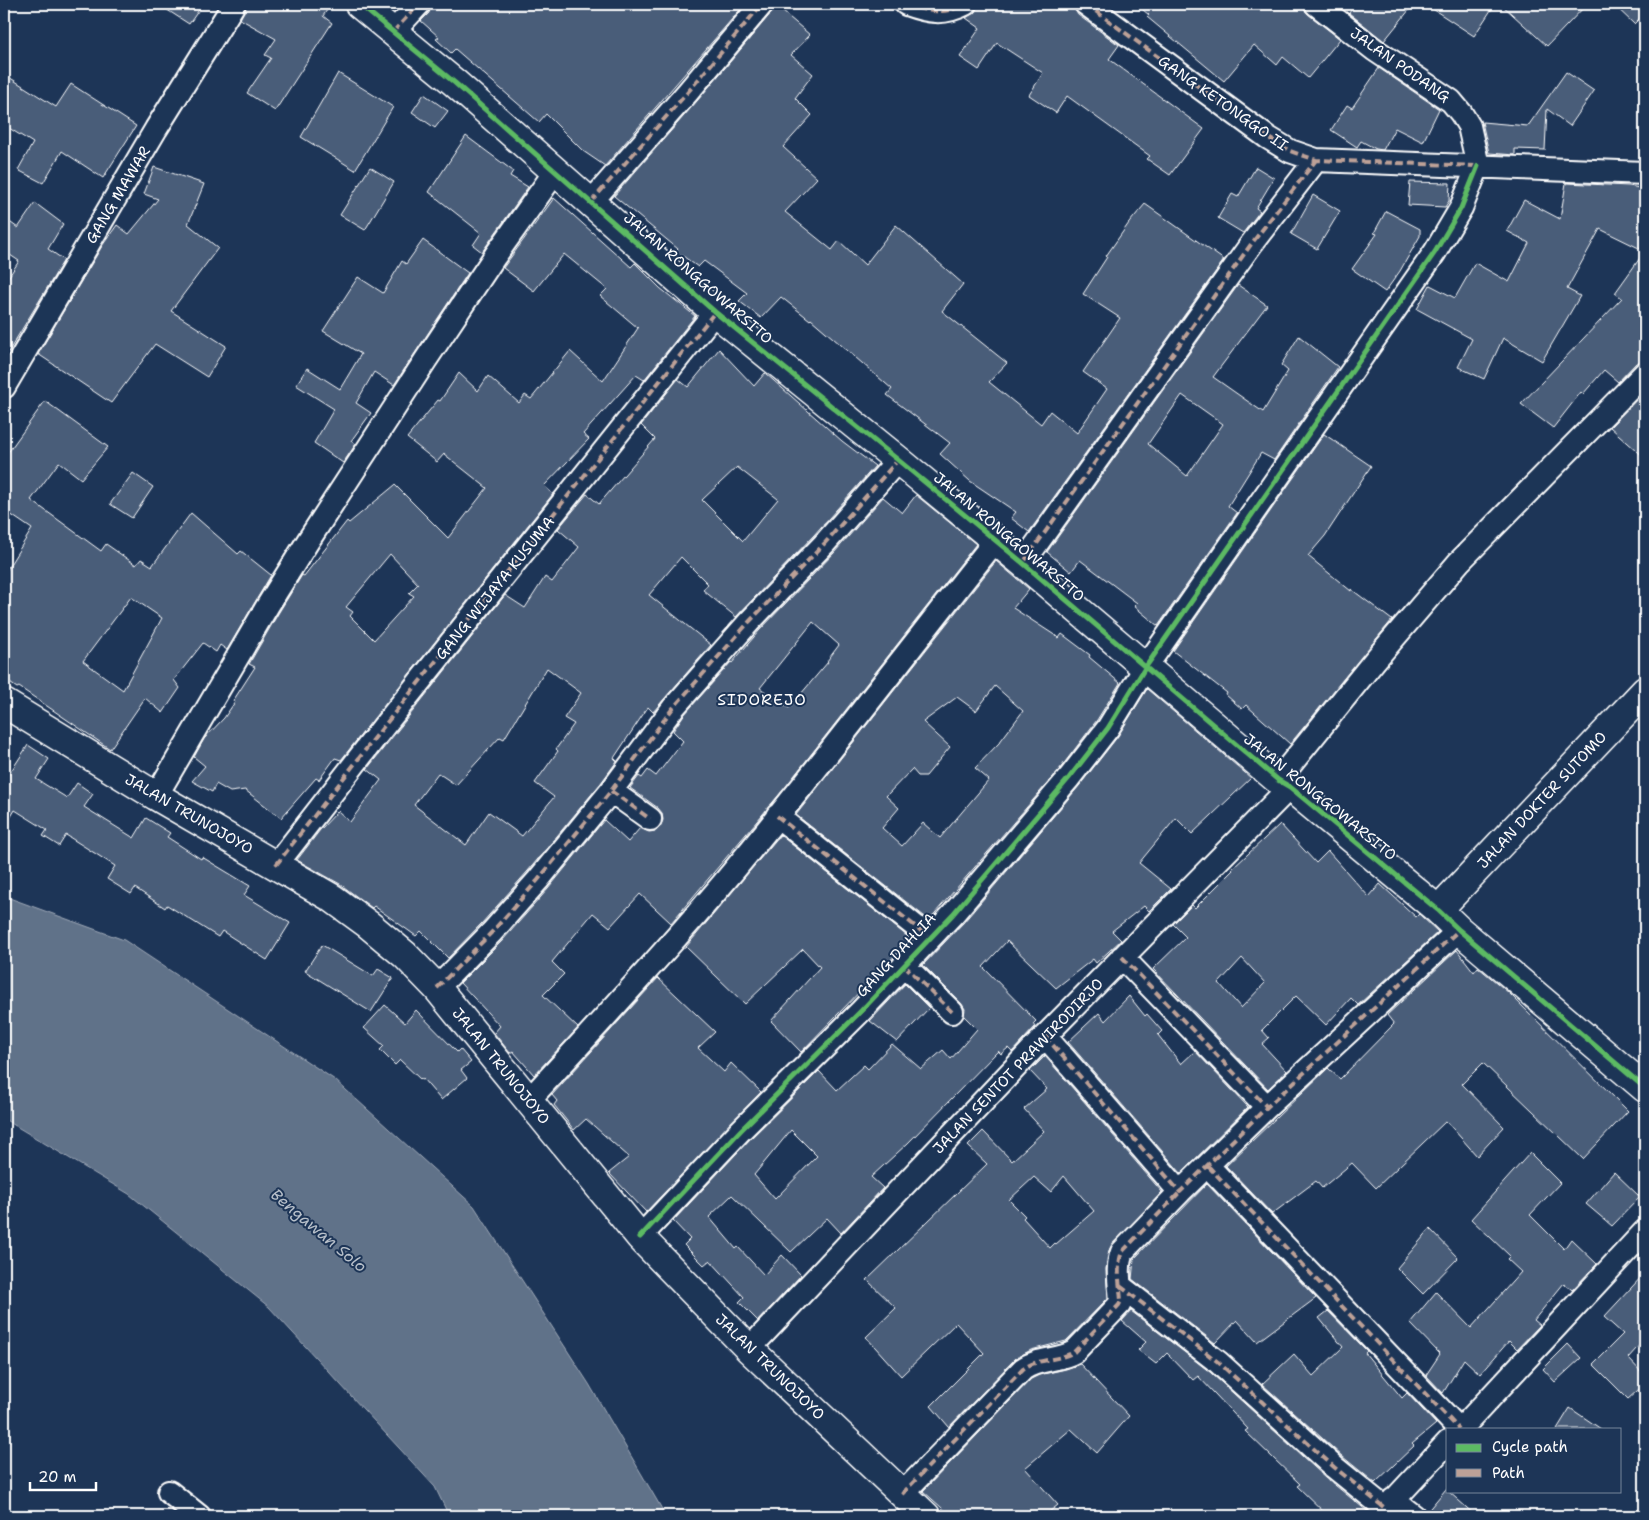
<svg xmlns="http://www.w3.org/2000/svg" width="1649" height="1520" font-family="'Shantell Sans',sans-serif">
  <style>
    .water { fill: #617289; stroke: #a0aab8 }
    .building { fill: #4a5d79; stroke: #fff; fill-rule: evenodd }
    .lines { fill: none; stroke-linecap: round; stroke-linejoin: round }
    .minor-casing { stroke: #fff; stroke-width: 26 }
    .tertiary-casing { stroke: #fff; stroke-width: 31 }
    .secondary-casing { stroke: #fff; stroke-width: 31 }
    .minor { stroke: #1d3557; stroke-width: 22 }
    .tertiary { stroke: #1d3557; stroke-width: 28 }
    .secondary { stroke: #1d3557; stroke-width: 28 }
    .quiet { stroke: #bda197; stroke-width: 4; stroke-dasharray: 8 4; stroke-linecap: butt }
    .cycleway-casing { stroke: #1d3557; stroke-width: 8 }
    .cycleway { stroke: #5cba63; stroke-width: 5 }
    .labels { text-anchor: middle; stroke-width: 4; stroke-linejoin: round; paint-order: stroke }
    .street-label { font-size: 15px; fill: #fff; stroke: #1d3557 }
    .neighbourhood-label { font-size: 16px; letter-spacing: 1px; fill: #fff; stroke: #1d3557 }
    .water-label { font-size: 16px; font-style: italic; fill: #b8c0ca; stroke: #1d3557 }
  </style>
  <rect width="100%" height="100%" fill="#1d3557"/>
  <filter id="ink" filterUnits="userSpaceOnUse"><feTurbulence type="fractalNoise" baseFrequency=".02" numOctaves="2"/><feDisplacementMap in="SourceGraphic" scale="10" xChannelSelector="R" yChannelSelector="G"/><feConvolveMatrix kernelMatrix="1 2 1 2 8 2 1 2 1" color-interpolation-filters="sRGB"/></filter>
  <g filter="url(#ink)">
    <!-- water -->
    <path class="water" d="M4 896 124 940 335 1080 474 1206 589 1384 666 1516H449L435 1487 269 1307 129 1194 4 1119Z"/>
    <!-- building -->
    <path class="building" d="M158 4H203L189 24Z
      M247 4H331L323 16 332 23 275 111 247 93 271 58 265 55 276 39 240 19Z
      M432 4H745L605 166 583 151 546 114 539 122 455 49 451 53 436 39 439 37 421 21 429 13Z
      M978 4H1066L1074 8 1078 15 1119 45 1109 59 1204 129 1170 175 1147 159 1150 156 1067 96 1056 113 1029 95 1043 73 997 43 979 70 960 57 980 28 966 18 975 12Z
      M1136 4H1299L1308 14 1340 39 1308 78 1283 57 1277 65 1254 45 1224 81 1147 17 1149 15Z
      M1355 4H1414L1384 41 1349 13Z
      M1425 4H1495L1474 36Z
      M1501 4H1587L1547 46Z
      M1613 4H1645V13L1634 24Z
      M775 5 810 35 791 55 813 74 795 98 812 115 783 147 817 178 785 212 832 250 839 241 865 265 896 225 963 284 942 311 1007 363 989 382 1041 424 1050 411 1077 433 1107 389 1083 372 1120 318 1083 294 1107 257 1106 256 1129 223 1145 204 1224 260 1029 532 1011 518 1016 512 970 481 940 454 950 443 887 395 892 389 811 319 810 320 781 297 761 318 739 301 747 293 704 261 698 267 676 251 678 249 614 196 697 101 772 12Z
      M1379 68 1439 109 1423 142 1395 128 1383 150 1376 149 1361 141 1357 147 1331 130 1347 105 1352 108Z
      M1566 72 1594 91 1570 126 1547 109 1545 150 1515 149V155L1489 153 1482 122 1528 126Z
      M338 73 393 107 355 170 301 137Z
      M4 74 56 107 71 84 136 126 103 178 62 151 43 183 18 170 33 143 4 125Z
      M424 94 448 111 435 128 412 112Z
      M466 136 513 171 510 176 528 187 482 252 473 245 481 233 429 192Z
      M154 167 204 184 188 224 218 248 171 311 226 346 207 377 155 344 111 403 38 354 102 246 117 225 129 234 158 199 144 194Z
      M370 167 394 182 365 230 340 215Z
      M1256 167 1274 178 1256 208 1260 211 1243 233 1218 218 1232 194 1238 197Z
      M1410 182 1450 183 1449 201 1445 207 1408 205Z
      M1566 183 1629 186 1645 189V360L1636 363 1618 382 1604 370 1583 394 1581 392 1553 428 1521 404 1622 298 1615 293 1645 251 1600 229 1567 289 1580 296 1542 361 1503 338 1484 379 1458 367 1472 339 1417 309 1430 285 1455 298 1475 263 1509 282 1529 243 1507 231 1524 200 1560 219Z
      M1313 195 1340 211 1317 249 1291 234Z
      M554 198 631 267 635 263 660 288 695 316 644 380 636 375 583 434 589 439 544 486 553 494 341 760 335 758 319 780 316 778 281 818 245 790 230 792 216 784 212 792 192 781 205 766 194 757 204 739 224 718 235 702 233 701 255 667 249 664 279 612 302 575 304 576 347 521 349 523 395 485 448 538 487 488 444 454 437 462 407 438 438 400 440 401 459 373 478 391 488 376 519 403 525 395 531 399 570 351 603 381 638 328 600 296 607 289 564 254 534 291 503 268ZM390 554 418 584 409 593 414 596 374 640 350 616 353 612 346 607Z
      M35 203 63 224 48 249 64 260 4 359V284L19 261 4 251V218L18 228Z
      M1386 211 1420 229V236L1400 271 1385 292 1352 269 1377 234 1374 233Z
      M423 240 468 273 394 385 374 372 356 403 371 413 351 441 356 444 343 463 314 443 334 409 296 385 307 368 340 389 361 354 323 331 358 277 383 293 402 261 406 264Z
      M1238 285 1267 305 1213 377 1263 412 1288 371 1281 365 1299 336 1338 367 1274 460 1261 453 1228 506 1237 513 1158 626 1134 606 1137 603 1080 560 1071 572 1047 552ZM1182 395 1223 424 1187 476 1148 444Z
      M719 349 754 386 765 373 842 441 875 466 814 535 736 617 703 590 708 584 681 557 649 595 711 645 653 712 648 707 614 758 617 761 601 783 528 871 482 923 448 958 421 931 416 936 374 906 372 908 340 884 297 860 320 830 338 811 350 822 381 780 367 769 505 595 525 608 545 577 552 582 579 547 558 529 587 494 599 504 655 439 641 425 678 379 688 387ZM737 467 778 499 743 541 702 500ZM547 668 581 693 564 718 574 724 556 749 558 751 535 783 554 797 522 836 489 812 466 845 414 805 438 773 456 785 500 737 504 739Z
      M1645 391V458L1610 427Z
      M45 401 108 447 81 479 59 462 31 500 101 551 106 544 136 565 141 559 152 566 191 513 238 554 241 551 271 575 227 650 220 645 216 652 203 643 174 680 180 688 163 713 145 698 110 749 19 687 17 688 4 679V574L32 529 4 510V458ZM131 597 162 618 123 690 83 661Z
      M1324 434 1371 466 1325 536 1308 556 1351 591V589L1392 620 1290 744 1246 705 1242 709 1226 695 1227 693 1173 651Z
      M133 473 153 487 132 518 110 504Z
      M916 495 976 544 784 789 671 923 640 894 610 927 593 913 552 962 564 974 543 995 578 1028 534 1075 513 1051 510 1053 494 1033 500 1026 460 983 502 941 548 889 604 820 628 842 640 828 649 832 656 831 660 827 663 820 662 813 658 808 630 788 639 776 642 778 648 770 656 776 683 741 673 731 683 716 731 662 732 663 759 631 834 553 883 497 902 513ZM813 622 839 645 827 661 828 662 789 708 760 688Z
      M996 561 1029 589 1013 608 1059 638 1062 634 1090 655 1089 657 1120 683 1097 720 1059 770 929 920 796 815ZM995 686 1023 711 999 743 975 768 989 780 940 838 923 823 902 846 882 828 899 808 886 796 912 769 918 776H926L950 747 923 722 957 697 976 711Z
      M1147 689 1251 778 1192 834 1176 818 1139 863 1171 889 1149 911 1144 906 1112 931 1121 940 1096 963 1093 959 1056 988 1007 941 983 967 1036 1021 1033 1024 1035 1027 1012 1052 1008 1048 1001 1054 998 1051 908 1143 871 1177 883 1188 841 1233 827 1218 791 1252 732 1195 709 1217 736 1249 738 1247 764 1275 782 1255 801 1275 758 1321 739 1302 744 1297 710 1260 704 1265 684 1245 690 1239 673 1221 750 1139 819 1071 837 1090 864 1065 868 1069 892 1044 921 1069 943 1050 951 1059 977 1029 964 1016 965 1009 961 1003 923 965 963 923 1079 786 1118 736ZM791 1130 817 1156 775 1199 754 1175Z
      M28 745 49 759 36 779 67 798 77 783 93 794 84 807 134 838 146 818 170 833 167 837 201 859 202 857 250 886 244 895 290 923 267 960 222 931 218 937 167 905 165 908 135 888 131 894 107 879 115 866 66 835 59 846 43 836 47 830 15 810 4 828V782Z
      M1280 824 1316 863 1328 851 1369 897 1380 884 1416 917 1419 914 1438 932 1358 1005 1351 998 1326 1025 1296 996 1262 1030 1269 1038 1262 1044 1287 1071 1268 1089 1153 969 1186 937 1173 924 1192 905 1195 908 1233 870 1232 869ZM1242 958 1265 983 1241 1008 1219 983Z
      M780 835 911 939 801 1052 771 1021 820 967 803 949 745 1004 686 947Z
      M322 945 373 976 378 969 393 978 371 1012 305 971Z
      M1457 950 1474 972 1478 967 1509 993 1628 1111 1583 1159 1483 1063 1462 1084 1504 1127 1477 1156 1446 1121 1376 1188 1352 1163 1322 1188 1316 1181 1272 1214 1226 1166 1328 1068 1340 1079 1394 1024 1387 1015Z
      M658 978 715 1032 698 1048 724 1072 731 1063 761 1092 646 1212 609 1173 629 1157 586 1119 574 1130 554 1105 557 1101 552 1095Z
      M905 984 929 1008 897 1042 870 1021Z
      M1129 996 1145 1016 1147 1014 1162 1031 1158 1035 1181 1064 1195 1051 1248 1107 1181 1173 1068 1042 1099 1013 1105 1021Z
      M385 1005 405 1023 416 1010 457 1052 460 1049 471 1062 461 1070 467 1078 441 1100 423 1079 421 1080 400 1060 395 1065 380 1050 384 1046 364 1028Z
      M1045 1056 1162 1192 1110 1248 1106 1269 1108 1298 1066 1341 1031 1350 1016 1358 949 1427 931 1406 984 1353 956 1323 901 1376 866 1337 896 1308 867 1280 987 1164 968 1146 983 1131 1012 1161 1044 1131 1024 1109 1047 1089 1030 1071ZM1064 1176 1094 1211 1056 1244 1055 1243 1050 1248 1023 1218 1025 1216 1009 1200 1034 1177 1051 1192Z
      M1530 1153 1560 1183 1530 1215 1564 1249 1571 1239 1597 1264 1572 1290 1564 1283 1534 1320 1540 1325 1517 1349 1509 1341 1480 1374 1464 1359 1443 1393 1426 1375 1440 1354 1410 1323 1436 1292 1471 1328 1521 1272 1507 1259 1510 1256 1471 1219Z
      M1614 1172 1640 1197 1612 1226 1586 1204Z
      M1207 1184 1316 1298 1257 1342 1237 1320 1215 1343 1132 1279 1134 1259Z
      M1430 1229 1458 1258 1423 1294 1397 1268Z
      M1645 1273V1339L1628 1358 1645 1376V1384L1628 1399 1593 1364 1623 1334 1604 1317Z
      M1131 1311 1210 1372 1325 1477 1367 1511 1366 1516H1328L1297 1486 1300 1484 1245 1431 1248 1429 1198 1376 1193 1380 1167 1353 1156 1364 1138 1350 1146 1342 1122 1321Z
      M1328 1311 1367 1351 1365 1353 1402 1398 1407 1393 1436 1424 1412 1444 1414 1446 1375 1483 1343 1457 1262 1384 1294 1354 1313 1376 1343 1347 1319 1318Z
      M1568 1344 1581 1358 1555 1382 1543 1369Z
      M1080 1364 1129 1416 1097 1453 1071 1429 1025 1468 1058 1505 1044 1516H951L923 1491 1031 1379 1039 1375 1066 1369Z
      M1570 1408 1601 1429H1557Z
      M1446 1489 1448 1491 1476 1516H1427L1426 1513Z"/>
    <g class="lines">
      <defs>
        <path id="minor" d="M906 4C928 12 944 15 965 4
          M1086 4 1267 137 1290 151 1316 160 1645 173
          M1316 4 1375 50 1451 101 1461 113 1469 126 1478 166
          M393 32 419 4
          M591 202 687 93 762 4
          M4 387 156 129 234 4
          M1023 563 1252 243 1316 160
          M1278 780 1375 660 1459 562 1645 373
          M611 791 650 819
          M156 796 268 605 308 541 425 361 495 256 555 172
          M777 816 930 938
          M276 865 384 726 715 312
          M1122 957 1267 1107
          M904 965 952 1012
          M437 988 492 932 538 880 611 791 673 708 749 622 824 544 898 460
          M1045 1036 1180 1192 1267 1107 1459 930
          M529 1100C595 1028 662 956 725 881 818 770 905 654 995 541
          M1208 1166 1459 1429
          M640 1237 741 1130 861 1011 953 914 1069 778 1108 728 1145 668 1435 252 1461 208 1478 166
          M1120 1286 1218 1362 1334 1467 1386 1509
          M749 1349 1045 1036 1290 787
          M1461 1429 1645 1231
          M169 1492 199 1516
          M902 1494 1023 1369C1037 1358 1059 1361 1074 1352L1119 1305 1121 1301C1120 1285 1116 1267 1122 1252L1180 1192
          M1393 1500 1414 1516
          M1379 1516 1448 1442"/>
        <path id="tertiary" d="M359 4 455 83 715 312 898 460 1023 563 1278 780 1290 787 1438 910 1459 930 1645 1088
          M1438 910 1645 691"/>
        <path id="secondary" d="M4 703 156 796 332 898 369 925 405 955 437 988 640 1237 749 1349 926 1516"/>
      </defs>
      <!-- minor casing -->
      <use href="#minor" class="minor-casing"/>
      <!-- tertiary casing -->
      <use href="#tertiary" class="tertiary-casing"/>
      <!-- secondary casing -->
      <use href="#secondary" class="secondary-casing"/>
      <!-- minor -->
      <use href="#minor" class="minor"/>
      <!-- tertiary -->
      <use href="#tertiary" class="tertiary"/>
      <!-- secondary -->
      <use href="#secondary" class="secondary"/>
      <!-- quiet -->
      <path class="quiet" d="M906 4C928 12 944 15 965 4
        M1086 4 1267 137 1290 151 1316 160 1478 166
        M393 32 419 4
        M591 202 687 93 762 4
        M1023 563 1252 243 1316 160
        M611 791 650 819
        M777 816 930 938
        M276 865 384 726 715 312
        M1122 957 1267 1107
        M904 965 952 1012
        M437 988 492 932 538 880 611 791 673 708 749 622 824 544 898 460
        M1045 1036 1180 1192 1267 1107 1459 930
        M1208 1166 1459 1429
        M1120 1286 1218 1362 1334 1467 1386 1509
        M902 1494 1023 1369C1037 1358 1059 1361 1074 1352L1119 1305 1121 1301C1120 1285 1116 1267 1122 1252L1180 1192"/>
      <defs>
        <path id="cycleway" d="M359 4 455 83 715 312 898 460 1023 563 1278 780 1290 787 1438 910 1459 930 1645 1088
          M640 1237 741 1130 861 1011 953 914 1069 778 1108 728 1145 668 1435 252 1461 208 1478 166"/>
      </defs>
      <!-- cycleway casing -->
      <use href="#cycleway" class="cycleway-casing"/>
      <!-- cycleway -->
      <use href="#cycleway" class="cycleway"/>
    </g>
  </g>
  <g class="labels">
    <!-- street labels -->
    <g class="street-label">
      <text transform="translate(1400 65) rotate(35)" y="5">JALAN PODANG</text>
      <text transform="translate(1223 103) rotate(35)" y="5">GANG KETONGGO II</text>
      <text transform="translate(118 195) rotate(-59)" y="5">GANG MAWAR</text>
      <text transform="translate(698 278) rotate(41)" y="5">JALAN RONGGOWARSITO</text>
      <text transform="translate(1009 537) rotate(40)" y="5">JALAN RONGGOWARSITO</text>
      <text transform="translate(495 588) rotate(-51)" y="5">GANG WIJAYA KUSUMA</text>
      <text transform="translate(1320 797) rotate(39)" y="5">JALAN RONGGOWARSITO</text>
      <text transform="translate(1542 800) rotate(-47)" y="5">JALAN DOKTER SUTOMO</text>
      <text transform="translate(189 814) rotate(30)" y="5">JALAN TRUNOJOYO</text>
      <text transform="translate(896 955) rotate(-47)" y="5">GANG DAHLIA</text>
      <text transform="translate(501 1066) rotate(51)" y="5">JALAN TRUNOJOYO</text>
      <text transform="translate(1018 1066) rotate(-46)" y="5">JALAN SENTOT PRAWIRODIRJO</text>
      <text transform="translate(770 1367) rotate(44)" y="5">JALAN TRUNOJOYO</text>
    </g>
    <!-- neighbourhood labels -->
    <g class="neighbourhood-label">
      <text x="762" y="705">SIDOREJO</text>
    </g>
    <!-- water labels -->
    <g class="water-label">
      <text transform="translate(319 1230) rotate(40)" y="6">Bengawan Solo</text>
    </g>
  </g>
  <!-- margin -->
  <rect width="1649" height="1520" fill="none" stroke="#1d3557" stroke-width="20"/>
  <rect x="10" y="10" width="1629" height="1500" fill="none" stroke="#fff" stroke-width="2" filter="url(#ink)"/>
  <!-- legend -->
  <rect x="1446" y="1428" width="175" height="65" fill="#1d3557" stroke="#77869a"/>
  <rect x="1456" y="1444" width="25" height="8" fill="#5cba63" stroke="#77869a"/>
  <text x="1492" y="1452" font-size="15" fill="#ffffff">Cycle path</text>
  <rect x="1456" y="1469" width="25" height="8" fill="#bda197" stroke="#77869a"/>
  <text x="1492" y="1478" font-size="15" fill="#ffffff">Path</text>
  <!-- scale -->
  <path d="M30 1482v8h66v-8" fill="none" stroke="#ffffff" stroke-width="2.5"/>
  <text x="38" y="1482" font-size="15" fill="#ffffff" stroke="#1d3557" stroke-width="4" paint-order="stroke">20 m</text>
</svg>
